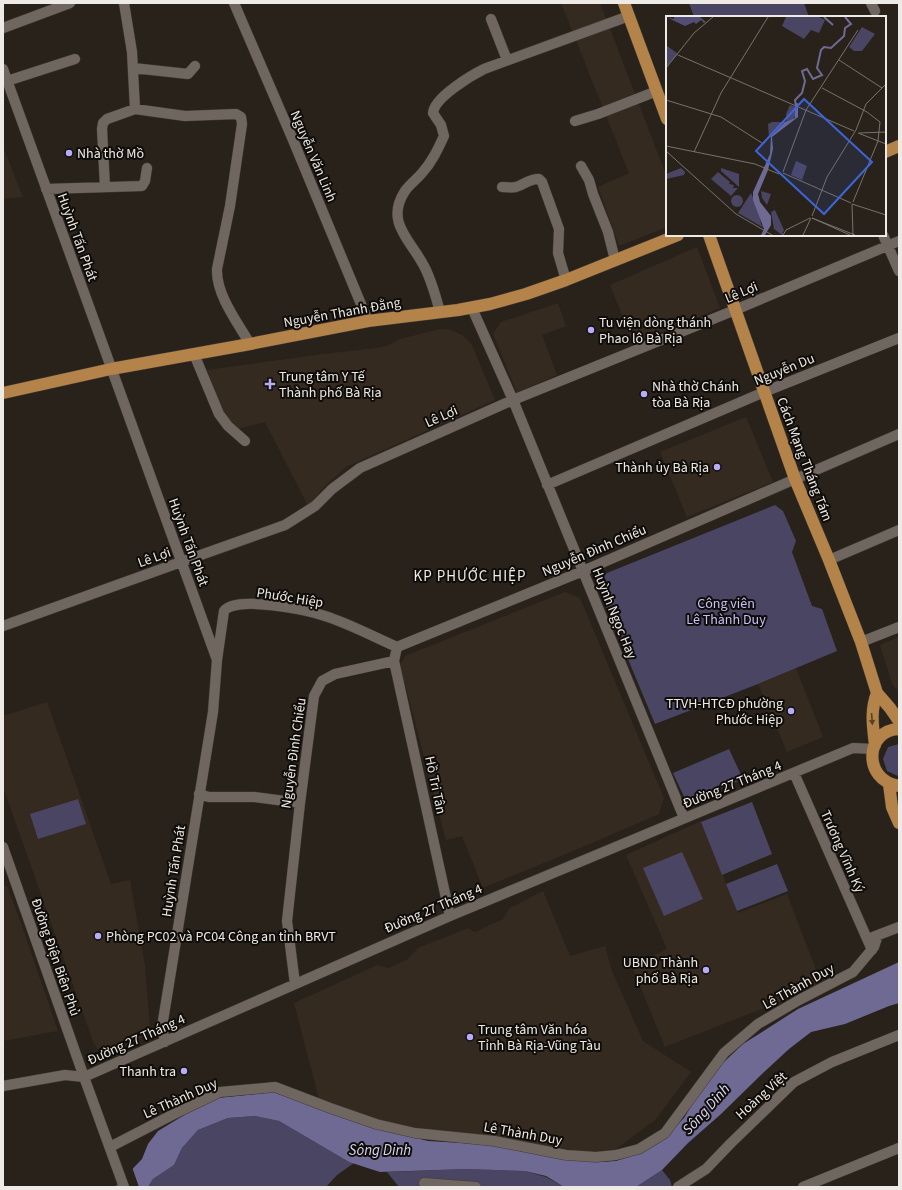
<svg xmlns="http://www.w3.org/2000/svg" width="902" height="1190" font-family="'Source Sans 3',sans-serif">
  <style>
    .built { fill: #352a1f }
    .green { fill: #494562 }
    .water { fill: #6f6a94 }
    .pier { fill: #29221b }
    .lines { fill: none; stroke-linecap: round; stroke-linejoin: round }
    .minor-casing { stroke: #423c37; stroke-width: 11 }
    .major-casing { stroke: #423c37; stroke-width: 13 }
    .minor { stroke: #6f675f; stroke-width: 10 }
    .major { stroke: #b38349; stroke-width: 12 }
    .oneway { fill: #594226 }
    .poi-dot { fill: #b6acf8; stroke: #0f0c09; stroke-width: 1.5 }
    .labels { text-anchor: middle; stroke-width: 4; stroke-linejoin: round; paint-order: stroke }
    .poi-label { font-size: 14px; fill: #eeeae5; stroke: #0f0c09; text-anchor: start }
    .street-label { font-size: 14px; fill: #eeeae5; stroke: #0f0c09 }
    .park-label { font-size: 14px; fill: #c7c0f8; stroke: #0f0c09 }
    .neighbourhood-label { font-size: 15px; letter-spacing: 1px; fill: #eeeae5; stroke: #0f0c09 }
    .water-label { font-size: 15px; font-style: italic; fill: #dad8f4; stroke: #0f0c09 }
    .inset-river { fill: none; stroke: #6f6a94; stroke-width: 2 }
    .inset-road { fill: none; stroke: #78726c; stroke-width: 1 }
    .view { fill: #3c65da; fill-opacity: 0.15; stroke: #3c65da; stroke-width: 2 }
    .inset-edge { fill: none; stroke: #eeeae5; stroke-width: 2 }
  </style>
  <rect width="100%" height="100%" fill="#29221b"/>
  <!-- built -->
  <path class="built" d="M561 3H600L667 177V227L619 246 598 187 629 173Z
    M3 147 23 197 3 199Z
    M697 247 720 308 634 344 610 285Z
    M558 303 566 326 542 335 557 375 517 393 493 334 501 322Z
    M440 329 451 330 462 335 471 343 495 400 346 467 324 487 308 506 265 422 238 429 226 420 207 370 323 354 378 348 389 345 400 339Z
    M746 417 773 482 687 517 660 452Z
    M565 592 580 598 664 798 659 814 592 843 483 888 462 836 446 840 400 665 405 656Z
    M899 637V692L892 684 880 645Z
    M796 668 823 737 787 752 758 684Z
    M47 702 111 884 130 880 145 966 150 1026 148 1033 144 1037 112 1049 100 1052 94 1044 3 787V716Z
    M701 821 738 913 787 894 822 985 665 1047 632 966 667 949 626 855Z
    M3 886H7L22 926 58 1031 3 1041Z
    M543 891 570 956 605 946 612 971 643 1041 691 1072 656 1119 616 1149 585 1152 490 1137 395 1125 319 1099 294 1003 377 965 389 968 408 959 418 948 468 928 475 932 503 919 510 908Z"/>
  <!-- green -->
  <path class="green" d="M689 3H804L809 17H694Z
    M775 505 783 511 796 541 792 552 812 606 822 609 837 651 758 684 655 724 598 587 602 575Z
    M899 744V776H898L887 771 883 759 888 747Z
    M729 749 743 779 687 803 673 773Z
    M78 799 86 824 38 839 30 814Z
    M752 802 772 854 722 875 701 822Z
    M682 852 703 899 664 916 643 868Z
    M777 864 788 891 737 911 726 884Z
    M255 1116 279 1121 349 1162 354 1163 337 1175 326 1187H148L153 1179 174 1165 182 1148 198 1130 228 1118Z
    M466 1169 525 1171 546 1177 564 1187H399L387 1172Z
    M662 1170 670 1180 672 1187H636Z"/>
  <!-- water -->
  <path class="water" d="M899 962V1003L889 1006 845 1024 811 1032 789 1049 763 1073 721 1114 688 1143 662 1170 636 1187H564L546 1176 525 1171 466 1169 380 1172 349 1162 279 1121 255 1116 228 1118 198 1130 182 1148 174 1165 153 1179 148 1187H115L142 1159 148 1144 158 1131 186 1114 218 1098 275 1092 372 1127 428 1141 496 1145 571 1160 599 1162 616 1161 637 1154 665 1137 684 1118 709 1076 743 1044 798 1009Z"/>
  <!-- pier -->
  <path class="pier" d="M132 1167 139 1187H120L117 1181Z"/>
  <g class="lines">
    <defs>
      <path id="minor" d="M124 3 132 52 135 109
        M234 3 293 140 368 321
        M871 3 875 11
        M491 19 507 60
        M3 28 70 3
        M133 68 188 74 195 66
        M3 69 217 660 213 712 162 1027 165 1042
        M7 81 75 59
        M575 121 598 114 657 91
        M581 166 589 180 593 194 608 232 615 260
        M105 187 102 129 103 123 107 119 135 109 185 116 236 114 241 117 242 124 230 206 217 269C216 295 238 323 250 344
        M502 187C507 187 511 188 516 187 524 185 530 178 539 179L542 182 559 229 558 253 566 280
        M46 189 142 186 145 181 147 168
        M883 235 899 271
        M472 308 513 400 684 818
        M440 312C436 297 432 282 425 268 412 241 384 223 405 191 410 184 417 179 422 173 432 162 438 149 444 136L441 125 433 113C434 98 470 76 484 69L629 16
        M194 354 219 414 228 426 245 441
        M547 485 764 392 899 338
        M829 560 899 530
        M3 626 181 562 285 525 315 506 332 489 360 468 513 400 735 310 899 241
        M861 642 899 627
        M217 660 224 611C236 595 307 610 325 616 350 624 374 637 397 647
        M394 661 450 916
        M794 773 872 950
        M199 794 209 797H254L300 803
        M3 847 84 1077 124 1187
        M873 937 899 927
        M295 984 287 921 300 803 314 696 322 681 335 674 394 661 397 647 583 571 899 434
        M3 1086 65 1075 84 1077 450 916 853 748 873 749
        M110 1147 172 1115 220 1092 275 1087 330 1108 376 1124 415 1133 494 1141 566 1155 596 1157 616 1155 639 1149 665 1133 724 1053 758 1024 799 1000 853 972 874 947 878 935
        M424 1183 476 1187
        M678 1187 706 1169 731 1143 794 1082 832 1062 899 1035
        M803 1187 899 1148"/>
      <path id="major" d="M624 3 667 119
        M885 152 899 146
        M709 235 795 479 829 560 861 642 877 693 890 708 899 721
        M3 393 111 369 250 344 368 321 458 310 490 304 526 294 566 280 678 235
        M899 729C865 730 862 780 899 786
        M875 745C873 727 870 711 877 693
        M889 784 892 807 899 823"/>
    </defs>
    <!-- minor casing -->
    <use href="#minor" class="minor-casing"/>
    <!-- major casing -->
    <use href="#major" class="major-casing"/>
    <!-- minor -->
    <use href="#minor" class="minor"/>
    <!-- major -->
    <use href="#major" class="major"/>
  </g>
  <!-- one-way arrows -->
  <defs><path id="oneway-solid" d="M-6-.8H1V-3.2L6.5 0L1 3.2V.8H-6Z"/></defs>
  <use class="oneway" href="#oneway-solid" transform="translate(872 719) rotate(86)"/>
  <!-- markers -->
  <g class="poi-dot">
    <circle cx="69" cy="153" r="4"/>
    <circle cx="591" cy="330" r="4"/>
    <path d="M268 378h4v4h4v4h-4v4h-4v-4h-4v-4h4z"/>
    <circle cx="644" cy="394" r="4"/>
    <circle cx="717" cy="467" r="4"/>
    <circle cx="791" cy="711" r="4"/>
    <circle cx="98" cy="936" r="4"/>
    <circle cx="706" cy="970" r="4"/>
    <circle cx="470" cy="1037" r="4"/>
    <circle cx="184" cy="1071" r="4"/>
  </g>
  <g class="labels">
    <!-- poi labels -->
    <g class="poi-label">
      <text x="77" y="158">Nhà thờ Mồ</text>
      <text x="599" y="327">Tu viện dòng thánh<tspan x="599" dy="16">Phao lô Bà Rịa</tspan></text>
      <text x="279" y="381">Trung tâm Y Tế<tspan x="279" dy="16">Thành phố Bà Rịa</tspan></text>
      <text x="652" y="391">Nhà thờ Chánh<tspan x="652" dy="16">tòa Bà Rịa</tspan></text>
      <text x="709" y="472" text-anchor="end">Thành ủy Bà Rịa</text>
      <text x="783" y="708" text-anchor="end">TTVH-HTCĐ phường<tspan x="783" dy="16">Phước Hiệp</tspan></text>
      <text x="106" y="941">Phòng PC02 và PC04 Công an tỉnh BRVT</text>
      <text x="698" y="967" text-anchor="end">UBND Thành<tspan x="698" dy="16">phố Bà Rịa</tspan></text>
      <text x="478" y="1034">Trung tâm Văn hóa<tspan x="478" dy="16">Tỉnh Bà Rịa-Vũng Tàu</tspan></text>
      <text x="176" y="1076" text-anchor="end">Thanh tra</text>
    </g>
    <!-- street labels -->
    <g class="street-label">
      <text transform="translate(314 156) rotate(67)" y="5">Nguyễn Văn Linh</text>
      <text transform="translate(78 237) rotate(70)" y="5">Huỳnh Tấn Phát</text>
      <text transform="translate(741 292) rotate(-23)" y="5">Lê Lợi</text>
      <text transform="translate(342 312) rotate(-10)" y="5">Nguyễn Thanh Đằng</text>
      <text transform="translate(784 369) rotate(-22)" y="5">Nguyễn Du</text>
      <text transform="translate(441 416) rotate(-24)" y="5">Lê Lợi</text>
      <text transform="translate(805 459) rotate(69)" y="5">Cách Mạng Tháng Tám</text>
      <text transform="translate(189 542) rotate(70)" y="5">Huỳnh Tấn Phát</text>
      <text transform="translate(594 550) rotate(-23)" y="5">Nguyễn Đình Chiểu</text>
      <text transform="translate(154 557) rotate(-20)" y="5">Lê Lợi</text>
      <text transform="translate(290 597) rotate(9)" y="5">Phước Hiệp</text>
      <text transform="translate(615 613) rotate(68)" y="5">Huỳnh Ngọc Hay</text>
      <text transform="translate(293 753) rotate(-82)" y="5">Nguyễn Đình Chiểu</text>
      <text transform="translate(732 784) rotate(-22)" y="5">Đường 27 Tháng 4</text>
      <text transform="translate(436 785) rotate(78)" y="5">Hồ Tri Tân</text>
      <text transform="translate(843 851) rotate(66)" y="5">Trương Vĩnh Ký</text>
      <text transform="translate(173 871) rotate(-81)" y="5">Huỳnh Tấn Phát</text>
      <text transform="translate(433 908) rotate(-23)" y="5">Đường 27 Tháng 4</text>
      <text transform="translate(56 957) rotate(71)" y="5">Đường Điện Biên Phủ</text>
      <text transform="translate(798 986) rotate(-29)" y="5">Lê Thành Duy</text>
      <text transform="translate(136 1039) rotate(-24)" y="5">Đường 27 Tháng 4</text>
      <text transform="translate(761 1095) rotate(-42)" y="5">Hoàng Việt</text>
      <text transform="translate(180 1098) rotate(-24)" y="5">Lê Thành Duy</text>
      <text transform="translate(523 1133) rotate(10)" y="5">Lê Thành Duy</text>
    </g>
    <!-- park labels -->
    <g class="park-label">
      <text x="726" y="608">Công viên<tspan x="726" dy="16">Lê Thành Duy</tspan></text>
    </g>
    <!-- neighbourhood labels -->
    <g class="neighbourhood-label">
      <text x="470" y="581">KP PHƯỚC HIỆP</text>
    </g>
    <!-- water labels -->
    <g class="water-label">
      <text transform="translate(706 1109) rotate(-48)" y="5">Sông Dinh</text>
      <text x="380" y="1155">Sông Dinh</text>
    </g>
  </g>
  <!-- overview -->
  <g transform="translate(666 16)">
    <rect width="220" height="220" fill="#29221b"/>
    <path d="M120 1H153L159 4 153 17 145 14 138 23 116 10ZM196 11 209 18 196 35H188L183 31ZM0 29 12 38 0 51ZM124 89 130 91 131 98 127 103 121 105 120 98ZM106 106H119L103 122 102 108ZM130 145 141 150 136 164 125 159ZM15 152 19 156 18 159 0 163V158ZM55 152 73 158V171L55 155ZM52 156 64 166 63 168 68 169 67 172H72L65 180 45 163ZM95 175 105 178 101 189 96 182ZM85 177 93 195 95 208 98 212 72 197ZM65 185a6 6 0 1 1 12 0a6 6 0 1 1-12 0ZM109 194 118 214 116 219 108 213 105 196Z" fill="#494562"/>
    <path d="M0 1 8 3V1H34L40 6 38 7 35 4 30 8 28 6 19 10Z" fill="#544e77"/>
    <path d="M132 87V101L106 121 107 133 102 154 92 178 94 186 105 200V209L99 219H95L98 213 87 184V176L104 138 105 120 119 106 129 102V88Z" fill="#6f6a94"/>
    <path class="inset-river" d="M158 1 167 9M130 90 129 84 136 77 139 65 136 55 141 53 147 63 156 59 151 52 155 34 158 31 165 32 178 20 179 12 185 8 179 1"/>
    <path class="inset-road" d="M12 39 188 115M173 44 216 72M0 52 28 17 47 1M156 72 201 96 214 106 212 125 187 186M0 84 55 101 96 127M192 117 220 128M193 117 220 116M0 130 89 148 113 158M0 135 70 198 106 219M28 136 55 77 102 1M117 156 140 94 192 14M117 157 185 187M186 188 187 219M186 188 220 199M146 200 161 161 190 114 200 88 220 68M146 202 189 219M146 202 184 219M117 219 120 214 144 202M137 219 145 202"/>
    <path class="view" d="M138 83 206 146 158 198 90 135Z"/>
    <rect width="220" height="220" class="inset-edge"/>
  </g>
  <!-- border -->
  <rect width="902" height="1190" fill="none" stroke="#eeeae5" stroke-width="8"/>
</svg>
